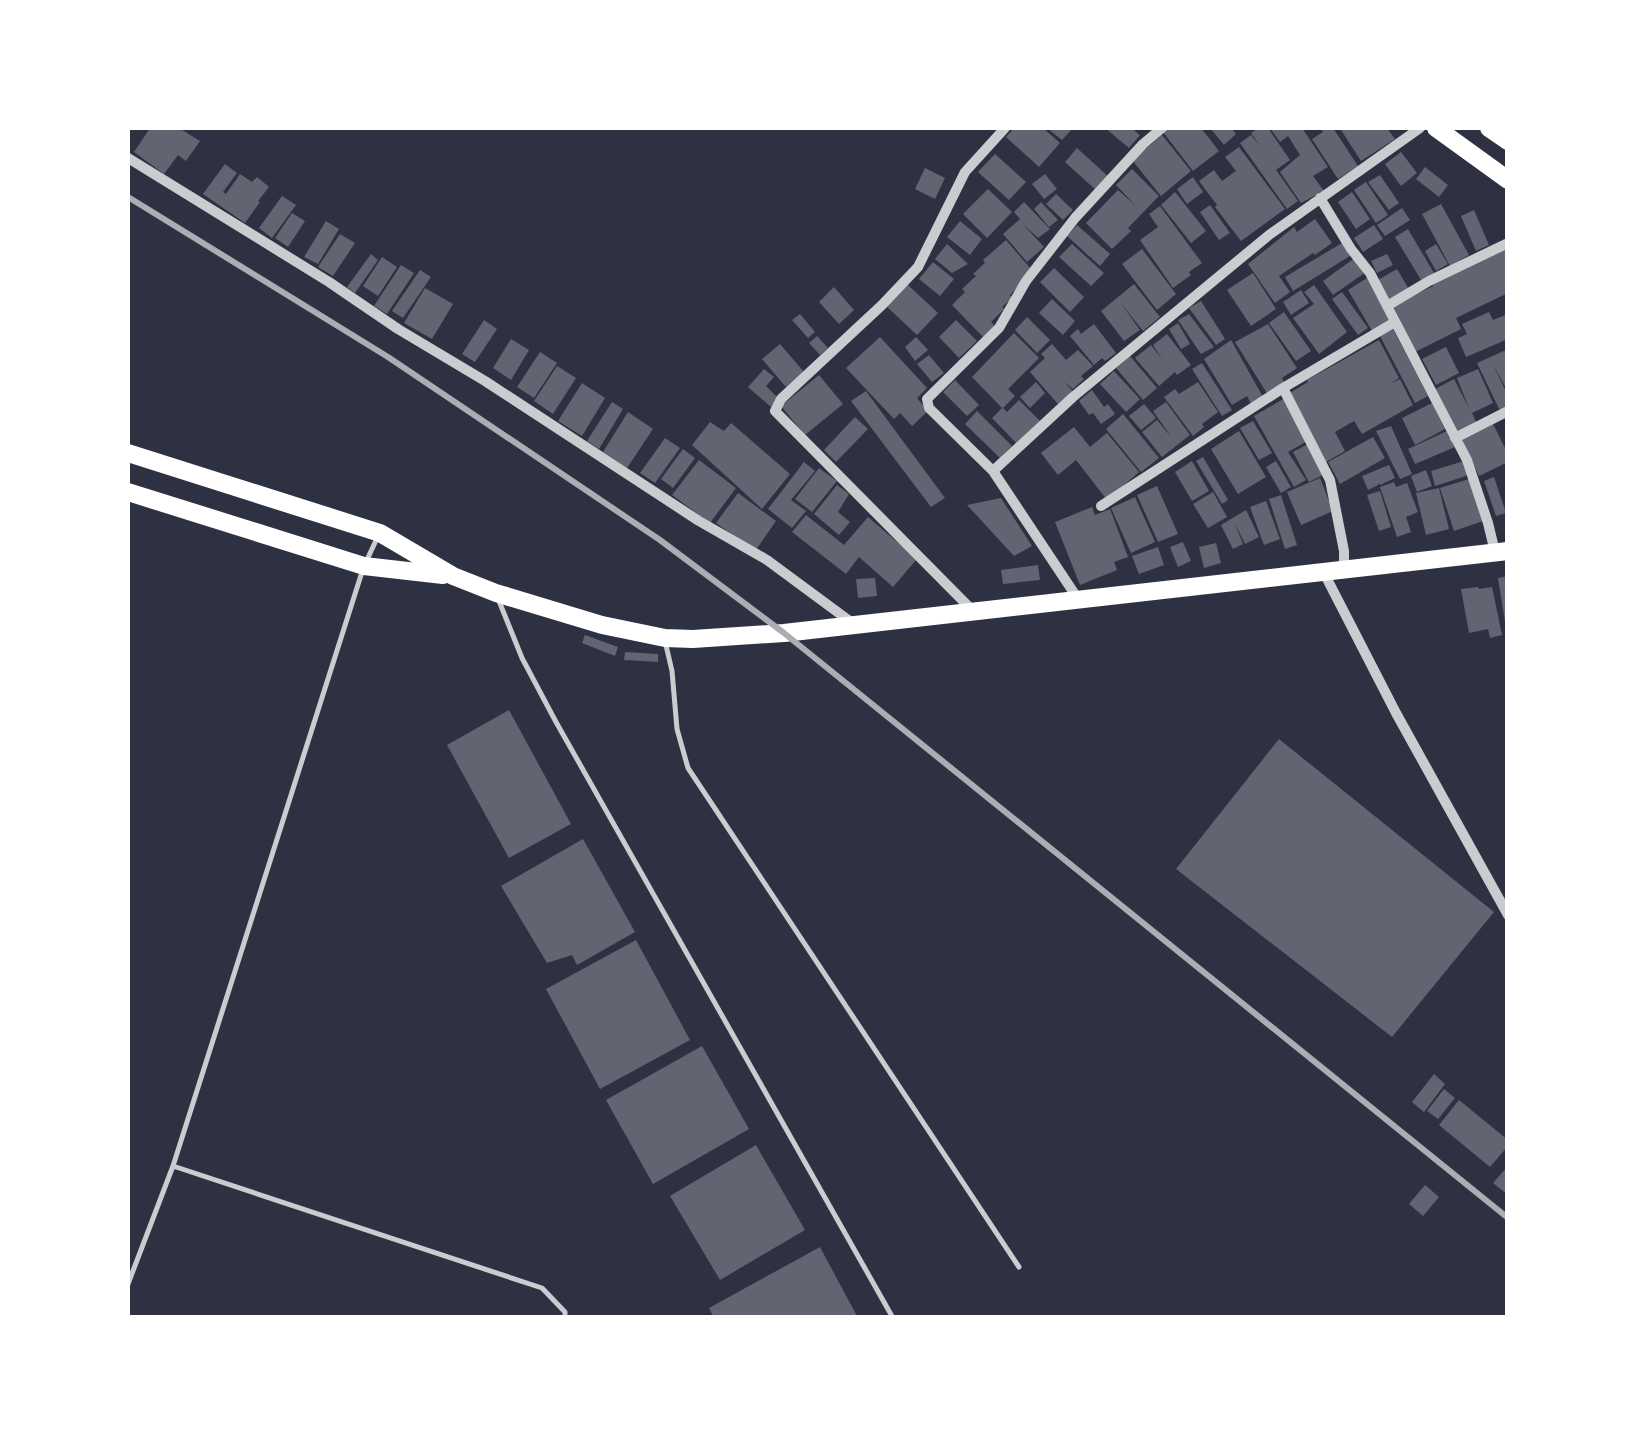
<svg xmlns="http://www.w3.org/2000/svg" width="1635" height="1445" font-family="'PT Sans',sans-serif">
  <style>
    .building { fill: #626471 }
    .lines { fill: none; stroke-linecap: round; stroke-linejoin: round }
    .service { stroke: #caccd0; stroke-width: 5 }
    .minor { stroke: #caccd0; stroke-width: 10 }
    .trunk { stroke: #fff; stroke-width: 18 }
    .rail { stroke: #abadb3; stroke-width: 6 }
  </style>
  <rect width="100%" height="100%" fill="#2d3142"/>
  <!-- building -->
  <path class="building" d="M150 128H179L200 141 186 161 178 155 164 174 134 152Z
    M1014 128H1043L1060 143 1039 167 1006 137Z
    M1047 128H1073L1062 140Z
    M1105 128H1131L1140 135 1129 148Z
    M1168 128H1201L1219 151 1193 171 1163 132Z
    M1210 128H1231L1236 134 1224 145Z
    M1259 128H1268L1290 160 1276 170 1298 201 1287 209 1240 143 1251 135 1261 147 1251 133Z
    M1270 128H1302L1328 167 1313 176 1324 191 1301 203 1280 172 1300 155 1288 136 1280 142Z
    M1320 128H1333L1358 166 1338 179 1312 139 1323 132Z
    M1344 128H1387L1395 139 1361 161 1341 130Z
    M1162 135 1191 171 1161 196 1132 160Z
    M1239 147 1285 209 1241 241 1215 207 1217 205 1199 181 1214 170 1222 181 1236 171 1225 157Z
    M1077 148 1110 178 1098 192 1065 162Z
    M1401 152 1417 173 1401 186 1385 164Z
    M995 154 1026 182 1009 200 978 172Z
    M225 164 237 173 223 192 226 194 240 174 252 182 257 177 269 187 258 201 260 202 245 223 203 194Z
    M1425 167 1448 185 1439 197 1416 179Z
    M925 168 945 178 935 199 915 189Z
    M1132 169 1159 196 1128 228 1131 231 1112 249 1086 223 1118 190 1136 206 1116 185Z
    M1045 174 1057 189 1044 199 1032 184Z
    M1380 175 1399 203 1389 210 1368 182Z
    M1193 177 1203 192 1187 204 1177 189Z
    M1366 182 1388 215 1376 223 1354 190Z
    M988 189 1012 212 987 238 963 214Z
    M1175 192 1206 231 1191 243 1161 205Z
    M1352 192 1370 219 1356 229 1338 202Z
    M1056 194 1073 210 1063 220 1046 204Z
    M282 196 296 205 272 238 259 228Z
    M1024 202 1050 229 1038 238 1022 223 1044 247 1027 262 1003 234 1020 219 1014 212Z
    M1041 202 1058 220 1049 227 1034 209Z
    M1441 204 1469 255 1450 266 1422 214Z
    M1210 205 1230 233 1219 240 1200 212Z
    M1160 206 1202 263 1189 272 1191 275 1173 288 1140 240 1158 227 1149 214Z
    M1402 208 1410 220 1385 236 1377 225Z
    M1474 210 1489 245 1476 251 1461 216Z
    M292 213 305 221 288 247 275 238Z
    M1315 219 1332 243 1315 255 1313 253 1279 276 1290 292 1275 303 1248 264 1294 227 1297 232Z
    M326 221 339 229 318 264 304 257Z
    M960 221 982 239 970 255 947 237Z
    M1077 225 1110 254 1100 266 1067 236Z
    M1374 225 1383 239 1363 252 1354 238Z
    M1408 229 1434 273 1421 280 1395 237Z
    M340 234 355 243 333 276 318 267Z
    M1006 240 1031 269 1021 279 1023 282 1010 295 1012 298 1002 307 1004 309 991 322 995 326 983 337 952 305 965 292 962 289 976 276 973 274 985 263 983 260Z
    M1342 243 1350 256 1293 291 1285 277Z
    M947 244 968 264 952 273 935 259Z
    M1072 244 1104 273 1091 286 1059 257Z
    M1436 244 1448 264 1436 271 1425 251Z
    M1508 244V293L1456 318 1461 329 1415 352 1393 305 1433 286 1431 280Z
    M1142 249 1176 294 1157 310 1122 264Z
    M371 254 378 260 355 293 347 287Z
    M1387 254 1393 265 1377 273 1371 261Z
    M382 257 397 267 378 296 363 286Z
    M1356 257 1366 272 1333 295 1323 281Z
    M933 262 954 279 940 296 919 279Z
    M401 265 414 273 387 314 374 306Z
    M1054 268 1084 297 1070 312 1040 282Z
    M1397 269 1410 291 1389 304 1376 281Z
    M420 270 431 277 403 318 392 311Z
    M1253 273 1276 309 1251 326 1227 290Z
    M1367 278 1392 319 1372 331 1348 290Z
    M906 283 938 313 917 335 885 305Z
    M1134 284 1160 317 1143 331 1120 302 1140 330 1124 341 1101 311Z
    M1314 285 1347 332 1319 354 1293 318 1314 304 1304 292Z
    M834 287 854 310 839 324 819 302Z
    M425 288 453 304 432 339 404 323Z
    M1301 290 1309 303 1291 315 1283 302Z
    M1342 292 1368 328 1358 335 1332 299Z
    M1052 299 1075 321 1063 335 1039 313Z
    M1201 301 1225 339 1216 345 1189 308Z
    M1284 312 1311 351 1296 361 1269 323Z
    M1489 312 1493 320 1508 314V339L1466 357 1458 338 1467 334 1462 324Z
    M800 314 815 332 808 338 792 320Z
    M1189 314 1214 347 1201 354 1178 320Z
    M1027 317 1050 340 1037 353 1015 330Z
    M484 320 497 329 475 362 462 354Z
    M956 320 977 341 959 358 939 337Z
    M1178 323 1190 344 1181 349 1169 329Z
    M1094 324 1116 353 1105 361 1102 358 1094 365 1070 336 1078 329 1081 334Z
    M1268 324 1297 368 1282 378 1285 384 1268 395 1235 342Z
    M1392 327 1428 396 1415 403 1379 334Z
    M1014 333 1039 358 1008 389 1015 396 1003 408 1007 412 1019 400 1043 424 1018 445 992 418 1002 408 972 377Z
    M1167 334 1191 365 1177 375 1175 372 1159 386 1135 358 1151 345 1162 359 1153 345Z
    M817 336 828 348 820 355 809 343Z
    M880 337 927 388 917 398 928 411 912 426 900 413 894 419 846 368Z
    M916 337 928 350 915 361 905 347Z
    M511 339 529 350 511 380 493 368Z
    M1231 340 1263 397 1251 404 1247 396 1232 405 1204 359Z
    M1379 340 1399 378 1390 384 1400 379 1413 405 1362 434 1354 421 1335 432 1345 451 1326 462 1288 394 1308 382 1307 380Z
    M780 344 804 372 786 387 762 359Z
    M1052 344 1066 360 1078 350 1093 366 1081 376 1084 379 1073 389 1064 382 1073 391 1058 404 1030 372 1045 358 1041 354Z
    M1446 347 1459 373 1436 385 1422 359Z
    M1508 349V392L1493 364 1508 396V408L1500 411 1477 363Z
    M540 352 557 363 534 398 517 387Z
    M929 355 944 373 932 382 917 364Z
    M1130 356 1157 388 1143 400 1116 368Z
    M1202 363 1232 410 1222 416 1192 369Z
    M557 366 576 378 553 414 534 401Z
    M764 369 774 377 766 386 778 398 771 407 748 387Z
    M1478 369 1493 403 1472 413 1477 424 1457 434 1435 389 1454 379 1469 408 1457 378Z
    M1114 371 1140 399 1126 412 1100 384Z
    M819 375 843 404 805 435 781 406Z
    M955 380 979 405 967 416 943 392Z
    M1036 382 1045 393 1030 408 1020 397Z
    M1198 382 1218 412 1202 424 1204 427 1193 436 1164 397 1175 389 1179 394Z
    M582 383 605 398 582 436 558 421Z
    M1092 390 1104 407 1108 404 1115 414 1101 424 1093 413 1089 415 1079 401Z
    M866 391 945 498 931 507 851 401Z
    M1285 398 1309 440 1288 452 1306 480 1294 487 1254 416Z
    M612 402 623 409 599 449 587 441Z
    M1166 402 1190 435 1162 457 1142 432 1157 420 1172 438 1153 411Z
    M1432 403 1445 429 1415 445 1402 418Z
    M1144 404 1156 418 1141 430 1129 416Z
    M977 411 1012 446 1000 458 965 424Z
    M628 412 653 429 627 468 603 452Z
    M1123 414 1159 458 1141 472 1106 429Z
    M855 417 868 429 836 462 824 450Z
    M1253 421 1272 453 1259 460 1240 428Z
    M710 422 724 431 731 423 790 474 762 509 692 445Z
    M1493 424 1508 454V462L1479 476 1462 439Z
    M1391 426 1412 474 1400 479 1376 431Z
    M1074 427 1090 447 1107 433 1139 472 1107 500 1076 460 1058 475 1041 453Z
    M1239 431 1266 477 1238 494 1211 449Z
    M1447 431 1455 447 1415 464 1408 449Z
    M1373 437 1385 458 1340 484 1328 462Z
    M665 438 680 448 655 483 640 473Z
    M1308 444 1325 474 1309 482 1293 452Z
    M683 449 695 458 673 488 661 479Z
    M1203 457 1228 500 1222 504 1196 461Z
    M699 460 736 488 710 523 672 495Z
    M1192 461 1209 491 1192 501 1175 472Z
    M1276 461 1291 487 1281 493 1266 467Z
    M1464 461 1469 475 1435 486 1431 471Z
    M804 462 815 471 791 500 806 511 792 528 768 509Z
    M1389 465 1395 478 1380 485 1378 483V485L1368 490 1362 476Z
    M819 468 837 481 812 512 795 499Z
    M1426 470 1432 486 1417 492 1411 476Z
    M1494 477 1506 513 1496 516 1484 481Z
    M1320 478 1333 511 1301 525 1287 492Z
    M1469 479 1483 521 1454 531 1440 488Z
    M1394 482 1396 487 1407 483 1418 512 1406 517 1411 532 1397 537 1380 487Z
    M837 485 849 494 838 512 850 522 839 535 814 514Z
    M1157 486 1178 534 1158 542 1137 495Z
    M1439 488 1449 529 1426 535 1416 493Z
    M1380 491 1391 527 1379 531 1367 495Z
    M1213 492 1227 517 1208 528 1193 504Z
    M738 493 776 521 755 551 716 523Z
    M1281 495 1297 545 1285 549 1269 499Z
    M1135 497 1155 542 1131 553 1111 508Z
    M1001 498 1032 546 1014 556 967 505Z
    M1266 501 1280 539 1264 545 1250 507Z
    M1092 507 1095 515 1110 509 1128 557 1114 562 1117 570 1080 585 1055 522Z
    M1246 510 1259 537 1245 544 1235 524 1243 544 1233 549 1221 525Z
    M806 515 844 545 868 517 917 559 893 587 859 557 846 574 792 532Z
    M1183 542 1191 561 1178 567 1170 547Z
    M1216 543 1221 563 1204 568 1199 547Z
    M1158 547 1164 565 1139 574 1132 556Z
    M1038 565 1040 580 1003 584 1001 570Z
    M1508 576V622H1505L1498 578Z
    M875 578 877 596 858 598 856 579Z
    M1478 587 1479 589 1492 587 1502 635 1490 638 1488 629 1469 633 1461 589Z
    M585 635 618 647 615 656 582 643Z
    M625 652 658 654V662L624 660Z
    M509 710 571 824 509 858 447 745Z
    M1279 739 1494 912 1392 1037 1176 869Z
    M583 839 635 932 577 965 572 955 547 963 501 886Z
    M636 940 690 1040 600 1089 546 989Z
    M702 1046 749 1129 653 1184 606 1100Z
    M1434 1074 1445 1084 1424 1112 1412 1102Z
    M1444 1089 1455 1098 1438 1119 1427 1111Z
    M1459 1100 1508 1140V1146L1490 1167 1439 1125Z
    M756 1145 805 1230 720 1280 670 1196Z
    M1508 1166V1195L1493 1183Z
    M1425 1185 1439 1197 1423 1216 1409 1204Z
    M820 1247 858 1318H714L709 1308Z"/>
  <g class="lines">
    <!-- service -->
    <path class="service" d="M366 562 378 536
      M499 601 522 658 556 722 893 1318
      M665 641 672 671 677 729 688 768 1019 1267
      M173 1166 542 1288 565 1312V1318
      M128 1284 173 1166 362 572"/>
    <!-- minor -->
    <path class="minor" d="M128 158 329 282 398 329 485 381 699 521 767 560 855 625
      M1320 198 1351 249 1370 273 1467 460 1488 523 1495 552
      M1387 306 1429 281 1508 243
      M1283 388 1330 480 1344 551V570
      M1455 438 1508 411
      M993 471 1073 397 1269 235 1420 128
      M1101 506 1283 388 1395 322
      M1324 573 1396 713 1508 915
      M1078 599 993 471 929 408 927 399 999 328 1026 281 1075 218 1143 144 1162 128
      M975 613 775 411 781 399 882 305 918 267 965 172 1005 128"/>
    <!-- trunk -->
    <path class="trunk" d="M1436 128 1508 180
      M1489 128 1508 141
      M128 453 380 533 453 576 496 593 602 625 665 638 693 639 784 633 1508 551
      M128 492 364 566 443 575"/>
    <!-- rail -->
    <path class="rail" d="M128 197 388 357 660 540 784 633 1508 1218"/>
  </g>
  <!-- border -->
  <rect width="1635" height="1445" fill="none" stroke="#ffffff" stroke-width="260"/>
</svg>
